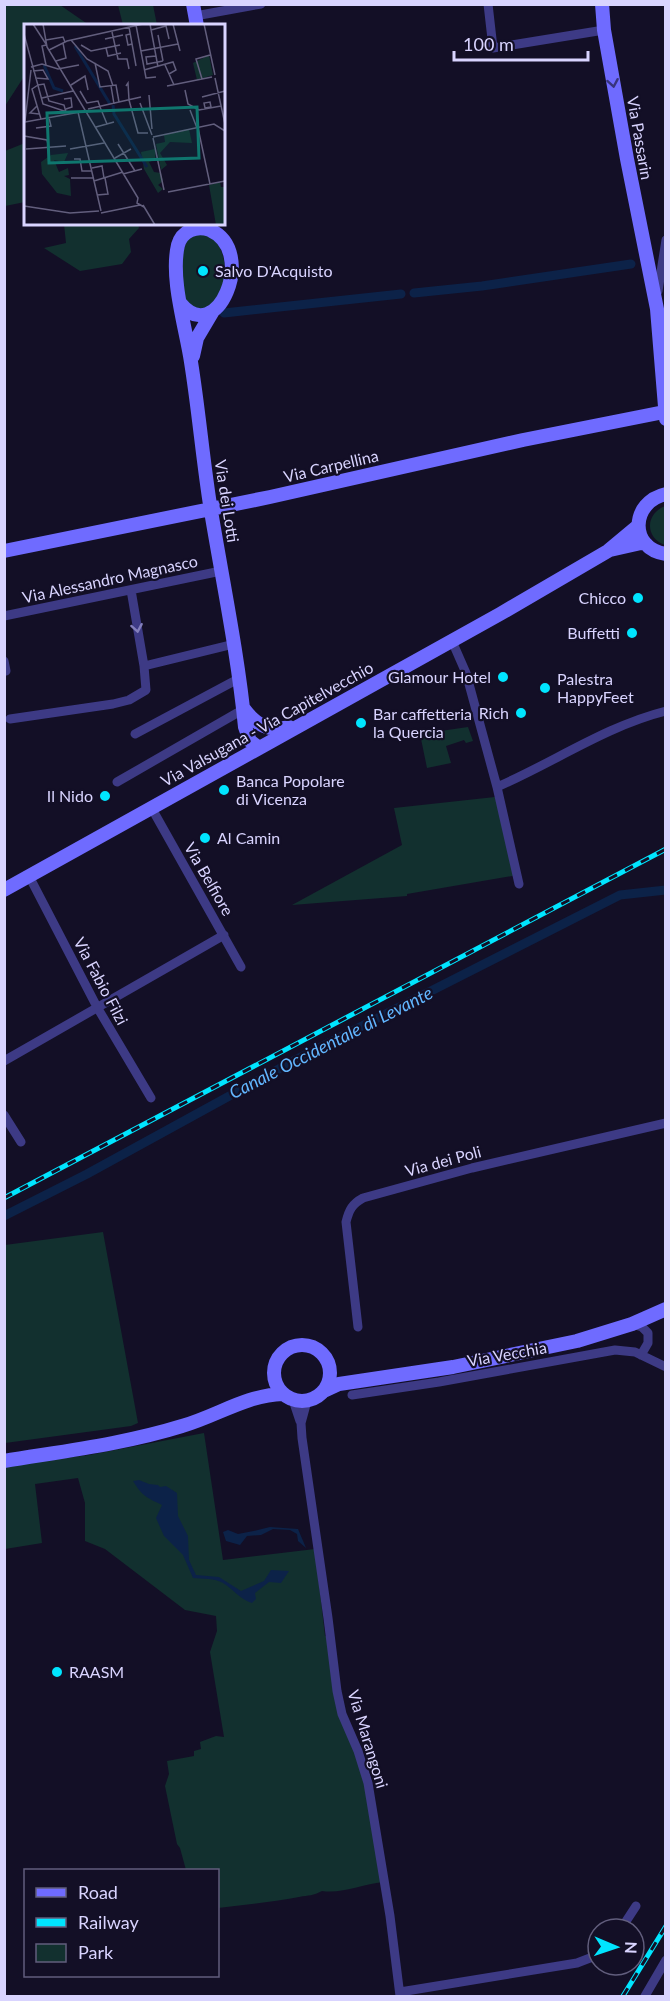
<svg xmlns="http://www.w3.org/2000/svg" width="670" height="2001" font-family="Lato,sans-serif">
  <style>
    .green { fill: #12302f }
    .water { fill: #0c2248 }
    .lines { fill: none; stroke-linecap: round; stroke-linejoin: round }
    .canal { stroke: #0c2248; stroke-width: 9 }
    .street { stroke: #3d3a85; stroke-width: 9 }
    .secondary { stroke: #6f6bff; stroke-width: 14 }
    .rail-casing { stroke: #00e5ff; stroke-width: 5 }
    .rail { stroke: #130f26; stroke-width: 3; stroke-dasharray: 9; stroke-linecap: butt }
    .oneway { stroke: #38347d }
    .oneway2 { stroke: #837fbc }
    .poi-dot { fill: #00e5ff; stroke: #130f26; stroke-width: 2 }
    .labels { text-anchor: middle; stroke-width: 4.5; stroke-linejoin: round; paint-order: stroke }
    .street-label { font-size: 16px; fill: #d9d4ff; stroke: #130f26 }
    .poi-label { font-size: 16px; fill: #d9d4ff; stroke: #130f26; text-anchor: start }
    .water-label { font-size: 18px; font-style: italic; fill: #62b6ff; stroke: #130f26 }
    .inset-river { fill: none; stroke: #0c2248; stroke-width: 3 }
    .inset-road { fill: none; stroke: #625e7d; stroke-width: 1.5 }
    .view { fill: #0f766e; fill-opacity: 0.15; stroke: #0f766e; stroke-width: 3 }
    .inset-edge { fill: none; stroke: #d9d4ff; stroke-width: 3 }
  </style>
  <rect width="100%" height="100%" fill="#130f26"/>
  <!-- green -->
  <path class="green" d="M5 4 60 5 89 25 26 26 25 75 5 106Z
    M118 5H153L157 25H123Z
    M25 143V202L5 206V151Z
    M64 224H138L139 228 129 239 131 252 122 264 80 271 44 248 66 243Z
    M192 234C195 234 202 233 206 234 233 245 230 304 203 309 197 310 190 304 185 302 183 278 176 254 192 234Z
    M665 506H666L665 545C645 538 645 514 665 506Z
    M468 727 473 741 466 743 464 740 446 746 451 763 427 768 420 734Z
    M495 797 518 875 407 894V896L292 905 402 845 394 808Z
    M103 1232 138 1423 131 1426 5 1443V1245Z
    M204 1433 223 1560 315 1549 325 1636 328 1637 334 1680 361 1759 383 1882C363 1884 342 1894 322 1891 313 1896 309 1895 299 1897 272 1902 245 1905 218 1908V1870H186L180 1848 177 1844 165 1786 169 1774 167 1761 194 1756V1751L201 1749 200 1742 216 1736 224 1737 210 1652 217 1631 216 1616 185 1610 105 1549 85 1541V1503L78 1478 35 1484 42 1543 5 1549 4 1466 89 1455Z"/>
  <!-- water -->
  <path class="water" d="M139 1480 149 1484 158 1485 160 1487 166 1486 177 1493 178 1516 188 1536 189 1560 196 1575 219 1577 241 1591 264 1581 271 1570 289 1571 281 1583 269 1582 255 1593 256 1599 252 1603C241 1600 233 1589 223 1583 215 1578 202 1579 193 1578L183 1555 164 1536 156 1518 162 1505C146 1497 143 1497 133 1481Z
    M270 1527 298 1529 306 1548 298 1541 297 1534 290 1530 273 1529 261 1535 247 1536 240 1545 226 1541 223 1532 228 1530 238 1534C249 1532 259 1530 270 1527Z"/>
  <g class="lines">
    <!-- canal -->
    <path class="canal" d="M414 293 482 286 631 264
      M224 313 401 294
      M4 1216 87 1174 297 1059 620 895 666 890"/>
    <!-- street -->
    <path class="street" d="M488 4 493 48 604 30
      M195 16 261 4
      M658 291 666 240
      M4 616 221 571
      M452 641 466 673 497 787 519 884
      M4 661 6 671
      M144 666 234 644
      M10 719 113 704 129 700 146 690 144 666 131 590
      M135 734 238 679
      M117 782 244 709
      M497 787C553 763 606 726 666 711
      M151 807 241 967
      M29 876 97 1007 151 1098
      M4 1061 224 935
      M4 1115 21 1142
      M632 1324 642 1327 648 1333V1343L641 1355
      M358 1327 346 1222C349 1210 352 1204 363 1198L472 1168 666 1123
      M352 1395 439 1382 615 1350 635 1352 666 1367
      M293 1400 300 1421
      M307 1401 301 1423 302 1438 328 1618 337 1691 342 1714 358 1751 368 1783 390 1916 400 1996
      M621 1929 636 1906
      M400 1992 577 1963 590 1958 598 1951
      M645 1996 666 1960"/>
    <!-- secondary -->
    <path class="secondary" d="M193 4 197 26
      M602 4 604 30 627 159 657 309 666 419
      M180 303C217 349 258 251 210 230 196 225 182 231 178 245 170 279 186 328 191 362 199 412 203 462 211 511 223 583 238 655 245 727L250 741 259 748
      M193 356 197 338 213 311
      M666 494C630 502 629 549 666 554
      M610 550 641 543 646 544
      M4 551 270 497 523 440 664 412
      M244 709C256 725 269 732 289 727
      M4 890 500 614 608 551 638 526
      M274 1373a28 28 0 1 1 56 0a28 28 0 1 1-56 0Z
      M324 1391 339 1384 453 1367 577 1341 632 1324 666 1309
      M4 1461C64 1451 124 1444 182 1426 217 1416 246 1395 283 1394"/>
    <defs>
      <path id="rail" d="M4 1198 666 849
        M623 1996 666 1926"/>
    </defs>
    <!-- rail casing -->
    <use href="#rail" class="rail-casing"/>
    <!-- rail -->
    <use href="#rail" class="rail"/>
  </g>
  <!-- one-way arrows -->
  <defs><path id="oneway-chevron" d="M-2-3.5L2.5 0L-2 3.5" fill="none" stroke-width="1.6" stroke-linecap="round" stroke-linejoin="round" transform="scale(1.5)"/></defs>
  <use class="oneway" href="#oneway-chevron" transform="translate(613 83) rotate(80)"/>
  <use class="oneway2" href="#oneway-chevron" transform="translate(137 628) rotate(80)"/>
  <!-- markers -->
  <g class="poi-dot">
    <circle cx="203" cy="271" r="6"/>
    <circle cx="638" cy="598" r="6"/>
    <circle cx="632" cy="633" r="6"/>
    <circle cx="503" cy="677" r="6"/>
    <circle cx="545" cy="688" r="6"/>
    <circle cx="521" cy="713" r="6"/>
    <circle cx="361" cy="723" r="6"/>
    <circle cx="224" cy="790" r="6"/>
    <circle cx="105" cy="796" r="6"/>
    <circle cx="205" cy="838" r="6"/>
    <circle cx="57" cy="1672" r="6"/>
  </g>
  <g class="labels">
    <!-- street labels -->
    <g class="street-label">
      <text transform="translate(640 138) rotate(80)" y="6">Via Passarin</text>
      <text transform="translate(331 466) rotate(-13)" y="6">Via Carpellina</text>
      <text transform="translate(227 501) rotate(81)" y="6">Via dei Lotti</text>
      <text transform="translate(110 579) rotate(-12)" y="6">Via Alessandro Magnasco</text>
      <text transform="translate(267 724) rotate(-29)" y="6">Via Valsugana - Via Capitelvecchio</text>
      <text transform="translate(209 879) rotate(60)" y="6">Via Belfiore</text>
      <text transform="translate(101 981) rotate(62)" y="6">Via Fabio Filzi</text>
      <text transform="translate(443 1161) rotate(-15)" y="6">Via dei Poli</text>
      <text transform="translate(507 1354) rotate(-10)" y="6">Via Vecchia</text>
      <text transform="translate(368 1739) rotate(73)" y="6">Via Marangoni</text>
    </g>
    <!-- poi labels -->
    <g class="poi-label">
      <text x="215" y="277">Salvo D'Acquisto</text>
      <text x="626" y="604" text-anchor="end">Chicco</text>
      <text x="620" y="639" text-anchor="end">Buffetti</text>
      <text x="491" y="683" text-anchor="end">Glamour Hotel</text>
      <text x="557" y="685">Palestra<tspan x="557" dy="18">HappyFeet</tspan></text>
      <text x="509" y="719" text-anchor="end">Rich</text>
      <text x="373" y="720">Bar caffetteria<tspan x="373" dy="18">la Quercia</tspan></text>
      <text x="236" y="787">Banca Popolare<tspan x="236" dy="18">di Vicenza</tspan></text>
      <text x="93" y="802" text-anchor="end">Il Nido</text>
      <text x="217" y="844">Al Camin</text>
      <text x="69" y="1678">RAASM</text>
    </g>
    <!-- water labels -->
    <g class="water-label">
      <text transform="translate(331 1043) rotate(-27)" y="6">Canale Occidentale di Levante</text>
    </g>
  </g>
  <!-- overview -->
  <g transform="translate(24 24)">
    <rect width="201" height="201" fill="#130f26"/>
    <path d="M185 31 189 51 173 56 169 39ZM165 105 168 119 146 118 136 129 143 141 137 146 132 120 141 118 140 111ZM131 125V136L125 138 130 148 137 149 139 157 134 161 139 165 134 169 120 145 117 128ZM44 129 40 138 30 136 35 148 44 144 45 151 40 152 46 155 47 172 33 169 18 150 17 138 27 131ZM196 158 197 163H201V200L192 201 185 161Z" fill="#12302f"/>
    <path class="inset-river" d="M51 22 86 80M20 41 30 64 39 67M89 81 90 90 123 143"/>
    <path class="inset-road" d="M9 0 22 20M19 0 23 23 114 174 113 179 120 183M126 0 134 43M149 0 156 27M180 0 191 51M112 1 122 54 132 53M105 3 112 42M127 6 142 2 145 15M88 8 94 35H103L105 45M0 10 19 80 46 89M106 10 102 11 104 21 108 20M134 11 139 37M81 15 99 11M22 16 39 13 41 18M47 16 63 35 84 47 89 62M57 21 67 27 96 21M82 24 84 32 97 29M25 26 43 17 119 0M117 27 154 20M132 32 122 33 123 40 139 37M32 37 42 34 39 19M71 39 76 63 92 61 95 78M22 41 18 22 22 21M141 41 150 61M7 43 18 40 34 45 55 41M120 46 149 38 152 46 145 50M9 47 19 46 24 55 11 54M191 54 201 100M178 55 172 35 186 31M14 61 20 60 25 77 40 81 42 88M14 61 8 65 17 95M47 61 61 52 64 66M87 62 90 80M102 62 104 59 105 76M143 62 188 53M161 66 164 80 175 86 197 82M56 67 63 79 74 77 76 83M125 71 128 105M178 73 201 67M18 74 49 67M40 75 47 74 48 83 42 85M105 76 114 109H124M186 78 187 83 181 84 180 79ZM116 79 128 111M13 82 6 89 15 90M76 83 83 100M64 85 117 73M166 86 173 104M54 88 77 187M1 97 7 46M1 98 56 88M72 103 90 98M12 104 27 102 25 94M174 104 186 160M0 112 23 116 25 124M129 113 190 100 201 107M129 114 140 166M94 120 111 147M2 125 42 122M46 125 80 119M91 134 107 125M50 135H56L58 147H68M68 144 78 142 80 154M0 150V99M99 150 118 145M47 154H70M70 157 99 148M144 168 201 157M73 171 84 170 81 154M119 181 131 201M0 182 46 189 75 187M77 189 116 181"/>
    <path class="view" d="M173 83 175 134 25 139 23 89Z"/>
    <rect width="201" height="201" class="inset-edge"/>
  </g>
  <!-- border -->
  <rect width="670" height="2001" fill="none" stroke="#d9d4ff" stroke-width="12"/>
  <!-- legend -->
  <rect x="24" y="1869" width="195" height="108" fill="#130f26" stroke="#625e7d" stroke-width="1.5"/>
  <rect x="36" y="1888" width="30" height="9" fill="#6f6bff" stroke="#625e7d" stroke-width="1.5"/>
  <text x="78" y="1899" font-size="18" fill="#d9d4ff">Road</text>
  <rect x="36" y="1918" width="30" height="9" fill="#00e5ff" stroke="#625e7d" stroke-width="1.5"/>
  <text x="78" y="1929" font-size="18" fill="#d9d4ff">Railway</text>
  <rect x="36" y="1944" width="30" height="18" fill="#12302f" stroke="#625e7d" stroke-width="1.5"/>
  <text x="78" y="1959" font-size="18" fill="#d9d4ff">Park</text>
  <!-- north arrow -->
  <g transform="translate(616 1947) rotate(92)"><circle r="28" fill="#130f26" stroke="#625e7d" stroke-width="1.5"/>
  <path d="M0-4.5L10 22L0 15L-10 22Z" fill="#00e5ff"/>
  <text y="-9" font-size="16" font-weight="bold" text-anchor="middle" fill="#d9d4ff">N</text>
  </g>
  <!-- scale -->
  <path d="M454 51v9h134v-9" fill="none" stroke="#d9d4ff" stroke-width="3"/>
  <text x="463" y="51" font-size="18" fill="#d9d4ff" stroke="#130f26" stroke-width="4.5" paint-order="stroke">100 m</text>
</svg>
